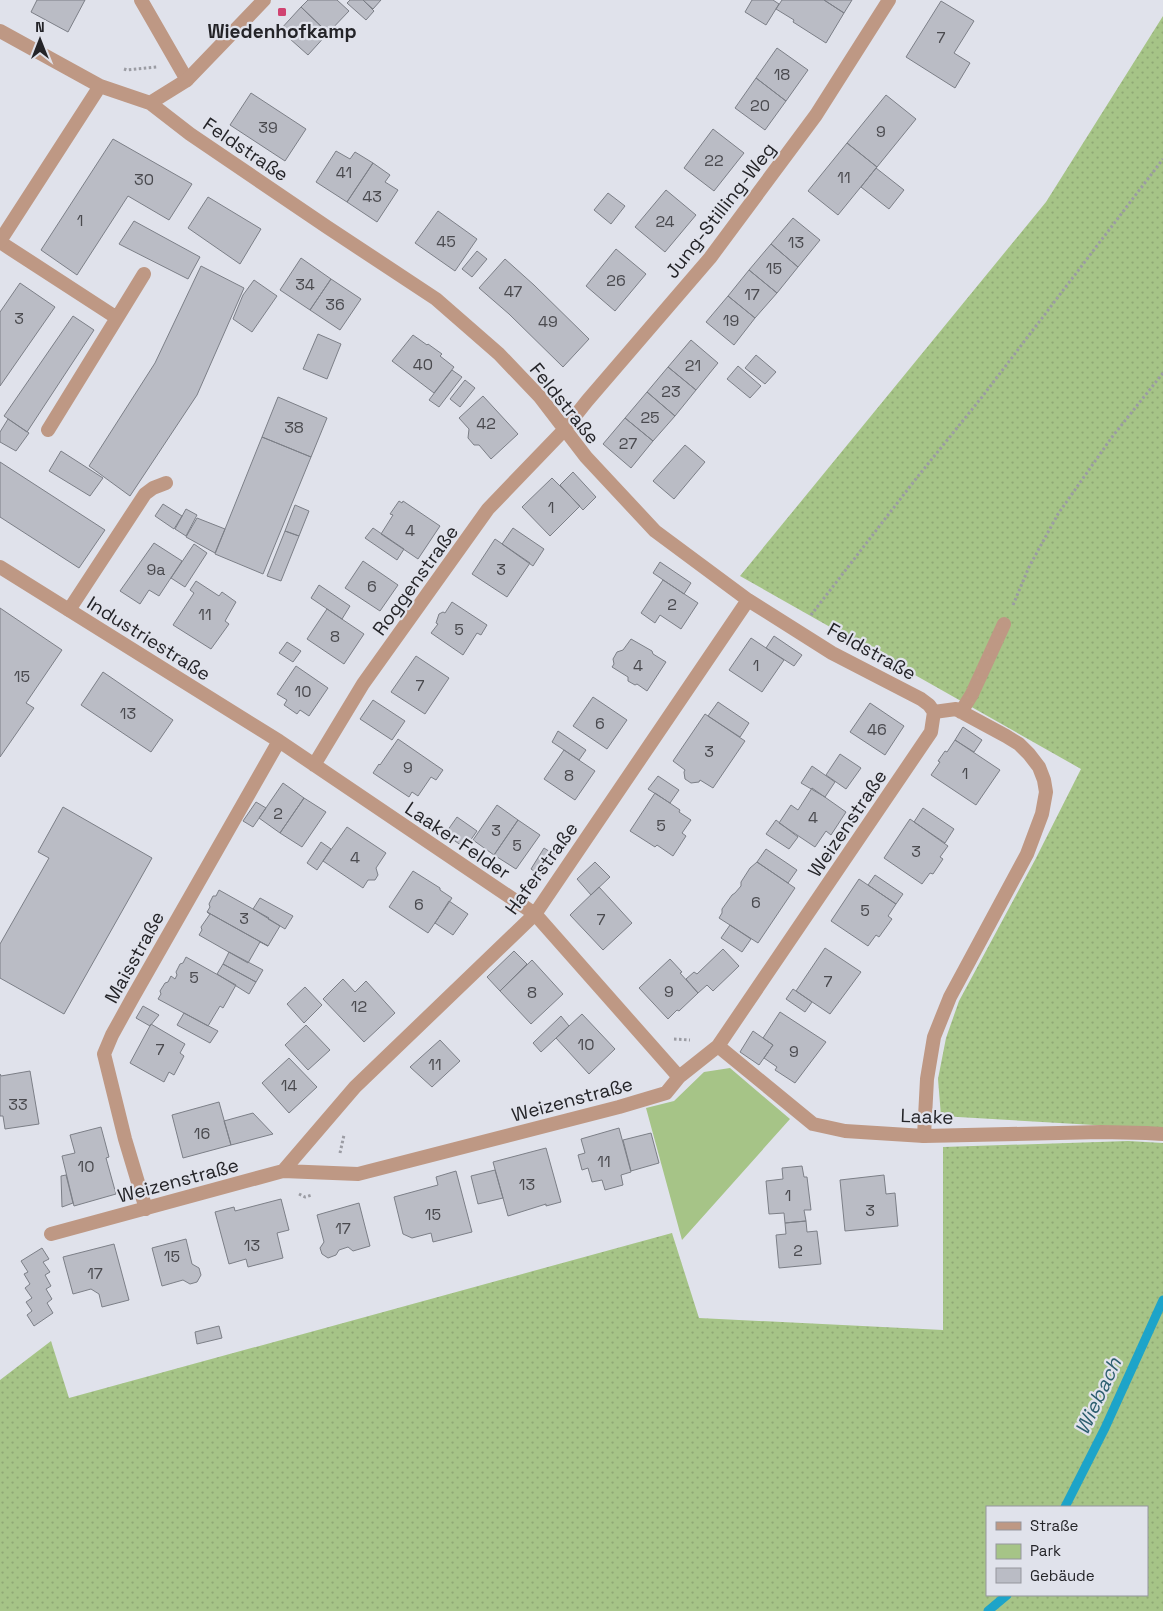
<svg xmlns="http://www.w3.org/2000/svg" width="1163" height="1611" font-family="'Space Grotesk',sans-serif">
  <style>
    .grass { fill: url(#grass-dots); fill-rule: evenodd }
    .park { fill: #a6c487 }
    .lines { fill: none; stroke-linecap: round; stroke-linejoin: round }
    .stream { stroke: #1da4c9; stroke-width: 9 }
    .building { fill: #babcc5; stroke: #7c7f87 }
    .path { stroke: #9b9ca3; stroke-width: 3; stroke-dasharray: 2.5 2.5; stroke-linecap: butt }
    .service { stroke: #be9884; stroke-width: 14 }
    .minor { stroke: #be9884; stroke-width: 14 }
    .poi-dot { fill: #d04371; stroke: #e0e2eb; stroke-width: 2 }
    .labels { text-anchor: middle; stroke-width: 4.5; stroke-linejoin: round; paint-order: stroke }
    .number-label { font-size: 16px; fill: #4a4a4f }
    .poi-label { font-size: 19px; font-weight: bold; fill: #242428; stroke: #e0e2eb }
    .street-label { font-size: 19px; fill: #242428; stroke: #e0e2eb }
    .water-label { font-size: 20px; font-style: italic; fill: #2d5e6f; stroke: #e0e2eb }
  </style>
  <defs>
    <pattern id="grass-dots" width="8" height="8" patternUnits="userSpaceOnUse" patternTransform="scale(1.25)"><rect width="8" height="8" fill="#a6c487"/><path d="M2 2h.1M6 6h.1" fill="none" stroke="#8fa875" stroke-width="1.8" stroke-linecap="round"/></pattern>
  </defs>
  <rect width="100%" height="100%" fill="#e0e2eb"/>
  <!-- grass -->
  <path class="grass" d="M1163 16V1129L941 1116 938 1079 946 1038 959 1001 1035 860 1081 769 740 576 1046 202Z
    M1128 1141 1163 1143V1611H0V1380L51 1341 69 1398 672 1233 699 1318 943 1330V1147ZM987 1507H1147V1595H987Z"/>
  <!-- park -->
  <path class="park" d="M730 1068 790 1119 682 1240 646 1108 674 1101 704 1072Z"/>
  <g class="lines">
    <!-- stream -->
    <path class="stream" d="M1065 1507 1105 1428 1163 1300
      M988 1611 1007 1595"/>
  </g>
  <!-- building -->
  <path class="building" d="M37 0H85L68 32 31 12Z
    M308 0H337L349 11 328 33 301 7Z
    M350 0H363L374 11 366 20 347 3Z
    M363 0H381L373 9Z
    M752 0H773L779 4 766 25 745 12Z
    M782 0H824L844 13 826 43 793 22 794 20 776 9Z
    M824 0H852L844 13Z
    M941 1 974 21 954 53 970 63 955 88 906 57Z
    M301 7 328 33 308 55 280 30Z
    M777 48 808 70 786 101 756 78Z
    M756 78 786 101 765 130 735 108Z
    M251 93 306 129 285 161 230 125Z
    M886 95 916 119 877 167 847 143Z
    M713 129 744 153 714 191 684 168Z
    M113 139 192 184 169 220 128 196 77 275 41 250Z
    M847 143 877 167 838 215 808 191Z
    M336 151 350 159 355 152 373 163 347 202 316 182Z
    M373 163 390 175 385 182 398 190 377 222 347 202Z
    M876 168 904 190 889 209 861 187Z
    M666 190 696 215 665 252 635 227Z
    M608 193 625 206 611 224 594 210Z
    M208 197 261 229 240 264 188 228Z
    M438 211 477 239 455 271 415 243Z
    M793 218 820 240 798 267 771 244Z
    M134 221 200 257 188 279 119 244Z
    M771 244 798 267 777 293 749 270Z
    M616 249 646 274 615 311 586 286Z
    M477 251 487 259 472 277 462 269Z
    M301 258 331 279 310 310 280 290Z
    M505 259 534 285 589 339 563 367 509 314 479 288Z
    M201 266 244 288 197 395 130 496 89 466 155 363Z
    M749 270 777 293 755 318 728 296Z
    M331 279 361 299 340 330 310 310Z
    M254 280 277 296 252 332 233 319 243 295Z
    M20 283 55 307 0 386V312Z
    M728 296 755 318 734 345 706 322Z
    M73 316 94 330 27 432 4 416Z
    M318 334 341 344 327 379 303 369Z
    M413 335 427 345 428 344 442 354 440 356 454 367 434 393 392 361Z
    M691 340 718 363 696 390 668 367Z
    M756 355 776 372 765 384 745 368Z
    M738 366 761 386 750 398 727 379Z
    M668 367 696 390 675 416 647 392Z
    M452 370 462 377 439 407 429 400Z
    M465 380 475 388 460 407 450 399Z
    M647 392 675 416 653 441 625 418Z
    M483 396 518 434 491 459 479 445H474L468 438 469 429 459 418Z
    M278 397 327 418 311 457 262 437Z
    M625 418 653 441 631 468 603 444Z
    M8 419 29 433 16 451 0 442V432Z
    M262 437 311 457 263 574 215 554Z
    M685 445 705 462 674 499 653 481Z
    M61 451 103 478 90 496 49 471Z
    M0 462 105 530 79 568 0 517Z
    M573 472 596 497 583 510 560 485Z
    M552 478 580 506 550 536 522 507Z
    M399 501 402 503 403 501 440 526 418 559 381 534 393 515 390 514Z
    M163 504 182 516 174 529 155 516Z
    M295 505 309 511 299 536 285 531Z
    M186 509 197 515 186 536 175 529Z
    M197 518 225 529 215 553 186 537Z
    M373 528 404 549 397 560 365 538Z
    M513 528 544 549 533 566 502 544Z
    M285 531 299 536 281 581 267 576Z
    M495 539 530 563 507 597 472 574Z
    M154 543 182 561 159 596 149 590 140 604 120 591Z
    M194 544 207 553 185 587 171 578Z
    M363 561 398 585 380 611 345 588Z
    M660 562 691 583 684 594 653 573Z
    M663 580 698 603 681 629 660 615 655 623 641 613Z
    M196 581 219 596 222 592 236 602 225 621 229 624 211 649 173 625 194 593 190 590Z
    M319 585 350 606 342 619 311 598Z
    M452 602 487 625 481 635 477 633 463 655 431 633 438 624 436 623 439 614 443 612 445 613Z
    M0 608 62 650 26 703 34 708 0 757Z
    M327 609 364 634 344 664 307 639Z
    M774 636 802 655 794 666 766 648Z
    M751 638 784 660 762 692 729 670Z
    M631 639 652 651 653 654 666 662 647 691 637 684 635 685 628 681V677L612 667 614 664 613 659 617 652 623 650Z
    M287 642 301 651 293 662 279 653Z
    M416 656 449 678 425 714 391 692Z
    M296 666 328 688 309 716 300 710 297 714 284 705 287 700 277 694Z
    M103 672 173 720 151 752 81 705Z
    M593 697 627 720 607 749 573 726Z
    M373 700 405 721 392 740 360 719Z
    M718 702 749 723 740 737 708 716Z
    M870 703 904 726 885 755 850 732Z
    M705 714 745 741 713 788 700 780 699 782 691 783 685 779 684 772 685 770 673 761Z
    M963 727 982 740 974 752 955 740Z
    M558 731 586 750 579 760 552 742Z
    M398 739 443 770 436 780 431 777 418 796 412 792 409 797 373 773 379 764 380 765Z
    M955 740 1000 770 976 805 931 775 940 762 938 761 945 751 947 752Z
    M564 750 595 771 575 800 544 779Z
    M840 754 861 768 846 789 826 775Z
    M812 766 835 782 825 797 801 783Z
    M658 776 679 790 670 803 648 789Z
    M283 783 304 798 280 833 259 818Z
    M812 788 846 812 831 835 826 831 815 847 779 823 791 805 798 810Z
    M655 793 680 810 679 812 691 820 682 833 686 836 673 856 657 845 655 847 630 831Z
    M304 798 326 812 302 847 280 833Z
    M256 802 266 808 253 827 243 821Z
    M497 805 518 820 494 855 473 840Z
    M63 807 152 858 64 1014 0 978V944L49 858 38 852Z
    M923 808 954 829 945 843 914 822Z
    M457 817 477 831 465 848 445 834Z
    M910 819 948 846 940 857 943 859 933 874 930 873 922 884 884 858Z
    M518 820 540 835 516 869 494 855Z
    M776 820 798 837 789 849 766 834Z
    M347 827 386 853 376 868 378 875 375 880H368L363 888 323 861Z
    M321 842 331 849 317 870 307 863Z
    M544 848 555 855 541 876 531 869Z
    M766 849 797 870 788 883 757 862Z
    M595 862 610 877 591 895 577 879Z
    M757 862 795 888 758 943 719 918 722 913V909L732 895 735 893 741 886V882L750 868Z
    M413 871 440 888V890L452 898 428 933 389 907Z
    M875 875 903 894 896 904 868 885Z
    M859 879 896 904 888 916 892 919 879 937 876 935 868 946 831 921Z
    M599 887 632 923 603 950 570 915Z
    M219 890 269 918 268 919 280 926 268 946 207 912 210 907 209 904 213 896H216Z
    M260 898 293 916 285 929 253 909Z
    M449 901 468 914 453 935 435 923Z
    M207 912 268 946 260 942 248 963 199 935 202 930 201 927 210 914Z
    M730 925 751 939 742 952 721 938Z
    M825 948 861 972 830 1014 796 991Z
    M723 949 739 966 713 991 707 985 698 993 686 979 694 972 697 974Z
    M514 951 527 964 500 991 487 977Z
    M229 952 263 970 256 982 223 964Z
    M186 957 236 985 223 1008 220 1006 208 1026 158 999 161 994 160 991 165 983 168 982 171 976 175 979 177 975 176 972 180 964 183 963Z
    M670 959 682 972 680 973 698 993 679 1011 677 1010 668 1019 639 988Z
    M532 960 563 994 531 1024 500 991Z
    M223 964 256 982 249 994 217 974Z
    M343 979 355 992 366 981 395 1013 364 1042 323 999Z
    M305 987 322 1005 304 1023 287 1004Z
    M793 989 812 1002 805 1012 786 999Z
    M143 1006 159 1015 150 1026 136 1018Z
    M780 1012 826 1042 795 1083 775 1070 777 1067 764 1058 773 1045 763 1038Z
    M184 1013 218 1031 210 1043 177 1025Z
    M582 1014 615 1049 589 1074 556 1038Z
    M561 1016 569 1026 541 1052 533 1043Z
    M151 1024 185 1044 180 1053 184 1056 174 1075 169 1072 164 1082 130 1063Z
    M306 1025 330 1050 308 1070 285 1045Z
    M753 1031 773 1045 759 1065 740 1052Z
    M440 1040 460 1061 432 1087 410 1067Z
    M289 1058 317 1087 289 1113 262 1083Z
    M30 1071 39 1124 5 1129 3 1116H0V1074L1 1076Z
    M219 1102 231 1145 183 1158 172 1115Z
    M253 1113 273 1134 231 1145 224 1121Z
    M101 1127 109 1157 106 1158 116 1194 74 1206 62 1156 75 1153 70 1135Z
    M619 1128 631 1172 621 1175 623 1185 605 1190 602 1180 592 1182 588 1168 582 1170 578 1155 585 1153 581 1139Z
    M651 1133 659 1163 631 1171 623 1140Z
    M546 1148 561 1202 546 1206V1204L508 1216 493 1162Z
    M802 1166 804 1177H807L811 1210H804L806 1221 785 1223 784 1213 769 1214 766 1181 783 1179 782 1168Z
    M495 1170 503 1198 478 1204 471 1176Z
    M456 1171 472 1232 433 1242 431 1233 412 1238 403 1234 394 1197 438 1185 436 1177Z
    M66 1175 73 1203 62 1207 61 1176Z
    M884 1175 886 1194 895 1193 898 1226 845 1231 840 1180Z
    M281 1199 289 1230 277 1233 283 1258 248 1267 246 1259 229 1264 215 1212 234 1207 235 1211Z
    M359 1203 370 1246 353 1251 348 1247 339 1250 336 1255 328 1258 322 1254 320 1248 324 1242 317 1215Z
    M806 1221 807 1232 817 1231 821 1264 779 1268 776 1235 786 1234 785 1223Z
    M186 1239 192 1264 199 1268 201 1275 197 1282 190 1284 183 1280 162 1286 152 1248Z
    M114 1244 129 1300 102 1307 99 1294 91 1289 73 1294 63 1257Z
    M42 1248 49 1259 43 1262 50 1272 45 1275 51 1286 46 1289 52 1299 47 1303 53 1313 34 1326 27 1315 32 1311 26 1302 32 1298 25 1288 30 1284 24 1274 28 1272 21 1261Z
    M219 1326 222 1338 197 1344 195 1332Z"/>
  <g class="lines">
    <!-- path -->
    <path class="path" d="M124 69 127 70 157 67
      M1013 605 1029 567 1058 514 1112 437 1163 373
      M811 615 915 480 982 397 1163 159
      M674 1039 690 1040
      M340 1153 344 1135
      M299 1194 305 1197 312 1195"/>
    <!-- service -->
    <path class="service" d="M141 0 187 80
      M0 242 117 318 48 430
      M117 318 144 274
      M69 610 145 494 153 488 166 483
      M961 712 972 694 1004 624
      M924 1136 927 1079 934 1037 950 997 1027 854 1042 814 1046 792 1044 780 1039 767 1029 754 1019 744 1006 736 956 709 934 712"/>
    <!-- minor -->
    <path class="minor" d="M0 31 100 86 150 103 190 134 327 227 436 299 499 354 540 397 586 457 655 531 748 600 832 653 921 699 929 705 934 712 931 732 718 1046 679 1077 666 1093 619 1107 358 1174 283 1171 51 1234
      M150 103 187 80 264 0
      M0 241 100 86
      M0 567 279 741 535 914 679 1077
      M314 765 363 684 488 509 564 430 587 401 710 258 816 115 889 0
      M718 1046 813 1124 845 1131 924 1136 1101 1132 1146 1133 1163 1134
      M283 1171 355 1087 535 914 748 600
      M146 1209 125 1139 104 1054 112 1035 133 997 279 741"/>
  </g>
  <!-- markers -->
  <rect class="poi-dot" x="277" y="7" width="10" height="10" rx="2.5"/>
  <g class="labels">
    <!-- number labels -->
    <g class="number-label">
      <text x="941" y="43">7</text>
      <text x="782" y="80">18</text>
      <text x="760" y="111">20</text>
      <text x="268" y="133">39</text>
      <text x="881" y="137">9</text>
      <text x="714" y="166">22</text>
      <text x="344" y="178">41</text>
      <text x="844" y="183">11</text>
      <text x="144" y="185">30</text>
      <text x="372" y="202">43</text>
      <text x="80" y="226">1</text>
      <text x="665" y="227">24</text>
      <text x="446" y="247">45</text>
      <text x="796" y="248">13</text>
      <text x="774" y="274">15</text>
      <text x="616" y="286">26</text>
      <text x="305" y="290">34</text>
      <text x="513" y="297">47</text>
      <text x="752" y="300">17</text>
      <text x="335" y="310">36</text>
      <text x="19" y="324">3</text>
      <text x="731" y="326">19</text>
      <text x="548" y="327">49</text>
      <text x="423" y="370">40</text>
      <text x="693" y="371">21</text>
      <text x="671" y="397">23</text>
      <text x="650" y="423">25</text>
      <text x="486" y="429">42</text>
      <text x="294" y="433">38</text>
      <text x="628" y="449">27</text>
      <text x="551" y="513">1</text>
      <text x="410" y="536">4</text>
      <text x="156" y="575">9a</text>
      <text x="501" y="575">3</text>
      <text x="372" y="592">6</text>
      <text x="672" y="610">2</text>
      <text x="205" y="620">11</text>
      <text x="459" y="635">5</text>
      <text x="335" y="642">8</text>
      <text x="638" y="671">4</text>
      <text x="756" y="671">1</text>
      <text x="22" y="682">15</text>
      <text x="420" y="691">7</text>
      <text x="303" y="697">10</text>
      <text x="128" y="719">13</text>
      <text x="600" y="729">6</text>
      <text x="877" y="735">46</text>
      <text x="709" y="757">3</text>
      <text x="408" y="773">9</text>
      <text x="965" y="779">1</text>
      <text x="569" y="781">8</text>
      <text x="278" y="819">2</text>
      <text x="813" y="823">4</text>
      <text x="661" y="831">5</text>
      <text x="496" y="836">3</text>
      <text x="517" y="851">5</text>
      <text x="916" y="857">3</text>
      <text x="355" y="863">4</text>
      <text x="756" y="908">6</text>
      <text x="419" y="910">6</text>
      <text x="865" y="916">5</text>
      <text x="244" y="924">3</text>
      <text x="601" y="925">7</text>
      <text x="194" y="983">5</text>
      <text x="828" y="987">7</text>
      <text x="669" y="997">9</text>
      <text x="532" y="998">8</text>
      <text x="359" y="1012">12</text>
      <text x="586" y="1050">10</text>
      <text x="160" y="1055">7</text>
      <text x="794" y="1057">9</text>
      <text x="435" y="1070">11</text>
      <text x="289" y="1091">14</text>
      <text x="18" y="1110">33</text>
      <text x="202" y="1139">16</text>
      <text x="604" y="1167">11</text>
      <text x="86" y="1172">10</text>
      <text x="527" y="1190">13</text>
      <text x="788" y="1201">1</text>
      <text x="870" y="1216">3</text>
      <text x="433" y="1220">15</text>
      <text x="343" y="1234">17</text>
      <text x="252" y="1251">13</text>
      <text x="798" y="1256">2</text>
      <text x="172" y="1262">15</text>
      <text x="95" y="1279">17</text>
    </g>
    <!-- poi labels -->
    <g class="poi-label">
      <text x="282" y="38">Wiedenhofkamp</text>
    </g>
    <!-- street labels -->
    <g class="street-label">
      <text transform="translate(246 149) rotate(34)" y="7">Feldstraße</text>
      <text transform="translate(720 210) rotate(-52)" y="7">Jung-Stilling-Weg</text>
      <text transform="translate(565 403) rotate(51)" y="7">Feldstraße</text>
      <text transform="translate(415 580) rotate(-54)" y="7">Roggenstraße</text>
      <text transform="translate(149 638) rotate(32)" y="7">Industriestraße</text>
      <text transform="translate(872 651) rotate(29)" y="7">Feldstraße</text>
      <text transform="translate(847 823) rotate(-56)" y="7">Weizenstraße</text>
      <text transform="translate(458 840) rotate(34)" y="7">Laaker Felder</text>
      <text transform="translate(541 868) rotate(-54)" y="7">Haferstraße</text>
      <text transform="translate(134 957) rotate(-61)" y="7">Maisstraße</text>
      <text transform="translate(572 1099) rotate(-15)" y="7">Weizenstraße</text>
      <text transform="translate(927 1116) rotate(2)" y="7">Laake</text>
      <text transform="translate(178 1180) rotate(-15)" y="7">Weizenstraße</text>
    </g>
    <!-- water labels -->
    <g class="water-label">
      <text transform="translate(1098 1396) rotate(-65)" y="7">Wiebach</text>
    </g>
  </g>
  <!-- legend -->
  <rect x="986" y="1506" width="162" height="90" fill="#e0e2eb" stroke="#95969d"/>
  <rect x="996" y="1522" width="25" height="8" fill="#be9884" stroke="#95969d"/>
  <text x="1030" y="1531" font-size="15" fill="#242428">Straße</text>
  <rect x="996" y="1544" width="25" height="15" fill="#a6c487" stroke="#95969d"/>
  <text x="1030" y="1556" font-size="15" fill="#242428">Park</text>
  <rect x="996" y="1568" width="25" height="15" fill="#babcc5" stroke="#95969d"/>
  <text x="1030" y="1581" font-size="15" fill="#242428">Gebäude</text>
  <!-- north arrow -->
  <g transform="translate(40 40)" stroke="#e0e2eb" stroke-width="4" paint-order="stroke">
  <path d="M0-4L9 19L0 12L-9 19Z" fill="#242428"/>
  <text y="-8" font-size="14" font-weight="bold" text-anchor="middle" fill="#242428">N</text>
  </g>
</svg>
